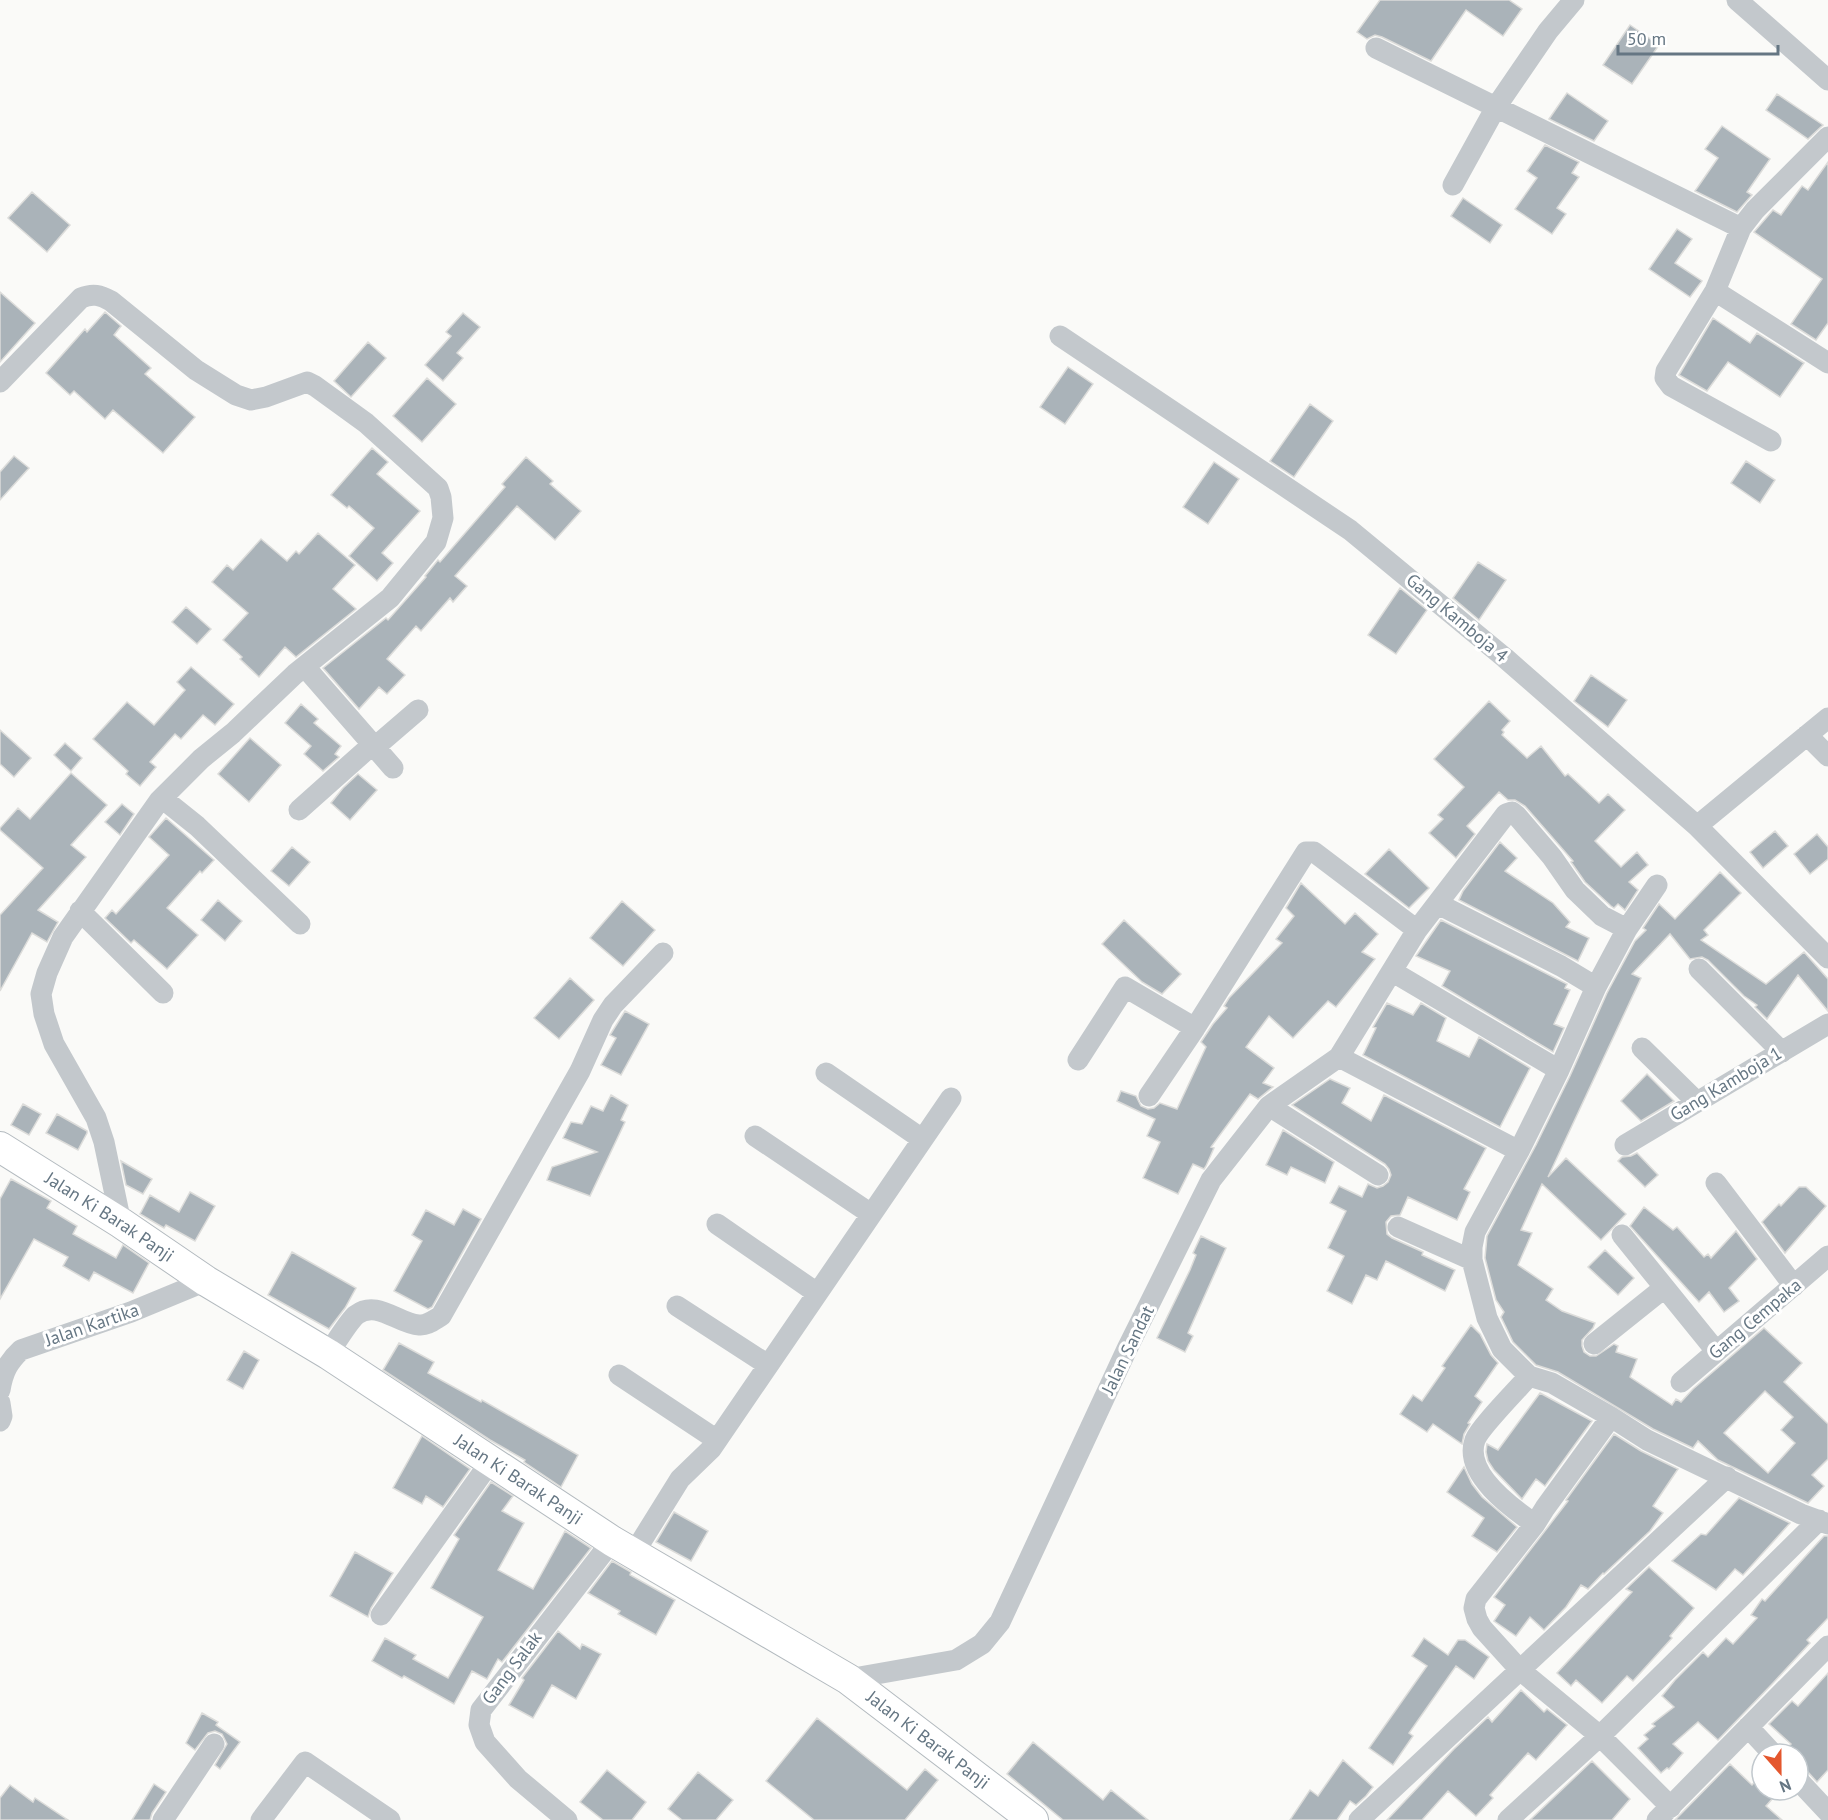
<svg xmlns="http://www.w3.org/2000/svg" width="1828" height="1820" font-family="'PT Sans',sans-serif">
  <style>
    .building { fill: #aab3b9; stroke: #dcdcda; stroke-width: 1.5; fill-rule: evenodd }
    .lines { fill: none; stroke-linecap: round; stroke-linejoin: round }
    .secondary-casing { stroke: #b3babf; stroke-width: 32 }
    .street { stroke: #c3c8cc; stroke-width: 21 }
    .secondary { stroke: #fff; stroke-width: 30 }
    .labels { text-anchor: middle; stroke-width: 6; stroke-linejoin: round; paint-order: stroke }
    .street-label { font-size: 18px; fill: #657683; stroke: #fff }
  </style>
  <rect width="100%" height="100%" fill="#fafaf8"/>
  <!-- building -->
  <path class="building" d="M1380 0H1509L1522 9 1503 36 1466 10 1431 61 1382 37 1375 35 1367 39 1357 32Z
    M1630 25 1659 45 1632 84 1603 65Z
    M1567 93 1608 121 1594 141 1549 119Z
    M1777 94 1823 125 1808 139 1766 110Z
    M1722 126 1770 159 1747 192 1752 195 1737 212 1695 191 1718 158 1705 149Z
    M1545 145 1579 162 1572 173 1579 177 1557 208 1566 214 1552 234 1515 209 1537 178 1527 171Z
    M1828 162V323L1816 340 1791 324 1822 279 1754 232 1773 210 1781 215 1802 186 1808 190Z
    M32 192 70 225 47 252 8 218Z
    M1463 198 1502 225 1490 243 1451 216Z
    M1677 229 1692 239 1675 263 1702 281 1690 297 1649 269Z
    M0 292 35 323 0 362Z
    M105 312 121 326 114 335 151 368 145 374 195 417 163 453 113 410 105 419 74 391 70 395 46 373 85 329 87 332Z
    M463 313 480 327 457 353 463 358 443 381 425 365 451 336 446 332Z
    M1713 318 1750 343 1757 333 1804 363 1780 397 1728 362 1707 391 1679 375Z
    M368 342 386 358 351 397 334 381Z
    M1068 367 1093 384 1065 424 1040 407Z
    M427 378 456 404 422 442 393 416Z
    M1310 404 1333 421 1294 477 1270 461Z
    M372 448 388 462 377 474 420 511 382 553 393 563 377 581 349 556 374 528 349 506 347 508 331 495Z
    M14 456 29 468 0 500V472Z
    M526 457 553 481 550 484 581 511 555 540 517 506 455 576 467 586 453 602 450 598 421 631 416 626 387 659 405 675 387 694 379 687 359 709 323 668 386 618 388 620 426 577 425 576 438 560 440 562 505 487 502 484Z
    M1746 461 1775 480 1760 503 1731 483Z
    M1214 462 1239 479 1208 524 1183 507Z
    M318 533 355 565 333 589 356 609 296 657 285 647 259 677 240 659 242 657 223 640 248 613 212 582 227 565 233 570 261 539 287 561 296 551 299 554Z
    M1478 562 1506 580 1479 620 1453 598Z
    M1400 588 1427 610 1396 654 1368 635Z
    M186 607 211 629 197 644 172 622Z
    M191 667 234 704 215 725 203 715 181 739 175 734 150 762 156 767 140 786 126 774 128 771 93 739 127 702 154 725 185 690 177 682Z
    M1591 675 1627 700 1608 727 1574 701Z
    M1489 701 1510 721 1502 730 1504 732 1502 735 1527 758 1541 746 1565 776 1568 774 1599 803 1608 794 1625 810 1595 841 1621 867 1637 852 1648 865 1629 882 1638 890 1625 910 1618 904 1614 908 1611 906 1585 882 1571 862 1573 861 1525 806 1515 800H1508L1499 792 1467 826 1475 834 1456 858 1429 833 1443 819 1438 815 1464 787 1434 759Z
    M301 704 318 719 314 723 341 746 335 754 339 757 323 771 304 754 311 746 285 723Z
    M0 730 31 758 14 777 0 764Z
    M250 738 281 765 249 802 218 774Z
    M65 743 82 758 71 771 54 755Z
    M71 773 107 805 71 845 86 857 38 910 58 922 47 942 32 933 0 991V915L43 868 0 830V828L18 808 30 819Z
    M358 774 377 790 350 820 331 803 343 788Z
    M122 804 134 814 120 835 105 822Z
    M166 818 214 860 202 873 200 871 167 908 198 935 167 969 134 940 131 943 105 918 112 910 116 914 169 855 149 837Z
    M1775 831 1788 846 1763 868 1750 852Z
    M1817 834 1828 847V859L1810 874 1794 854Z
    M1500 842 1517 858 1505 871 1553 903 1570 922 1566 927 1589 938 1578 961 1459 900 1463 891Z
    M292 847 310 862 289 886 271 871Z
    M1389 849 1429 888 1409 908 1365 874Z
    M1720 872 1741 893 1704 930 1708 935 1701 940 1766 984 1804 952 1828 979V1011L1798 975 1767 1019 1755 1007 1757 1005 1744 996 1708 960 1702 957 1690 959 1670 934 1632 974 1641 978 1548 1177 1566 1158 1626 1214 1601 1240 1542 1184 1521 1230 1532 1233 1518 1265 1553 1289 1546 1300 1562 1311 1595 1323 1593 1328 1582 1340V1346L1584 1352 1590 1356H1596L1614 1344 1618 1346 1616 1352 1637 1359 1630 1377 1672 1405 1676 1399 1681 1402 1693 1389 1764 1328 1802 1363 1784 1382 1828 1424V1459L1812 1475 1824 1486 1808 1503 1718 1460 1698 1441 1693 1448 1653 1429 1558 1372 1536 1365 1513 1342 1501 1317 1504 1312 1496 1300 1485 1258 1487 1236 1536 1145 1570 1076 1607 993 1635 941 1646 930 1643 928 1659 904 1675 919ZM1765 1391 1793 1417 1781 1430 1795 1443 1768 1473 1724 1433Z
    M1301 883 1345 924 1355 913 1378 934 1362 952 1375 959 1336 1007 1328 1001 1293 1038 1269 1016 1246 1047 1274 1068 1263 1083 1273 1087 1258 1099 1250 1094 1211 1147 1214 1148 1206 1166 1204 1169 1193 1164 1178 1194 1143 1178 1160 1142 1147 1136 1155 1119 1117 1101 1121 1091 1136 1096 1141 1106 1148 1109 1154 1108 1160 1103 1177 1109 1206 1047 1201 1042 1213 1024 1227 1008 1224 1006 1229 998 1282 943 1276 939 1294 916 1286 908Z
    M218 900 242 921 225 941 201 920Z
    M622 901 655 930 623 966 590 938Z
    M1124 920 1181 974 1162 994 1142 982 1102 944Z
    M1441 920 1567 984 1565 988 1570 990 1554 1024 1564 1028 1553 1052 1442 986 1450 971 1416 956Z
    M570 978 594 1000 559 1039 534 1018Z
    M1387 1003 1413 1015 1421 1003 1446 1018 1437 1041 1469 1057 1479 1037 1530 1068 1500 1127 1363 1055 1376 1028 1373 1027Z
    M625 1011 649 1024 621 1075 601 1065 616 1038 610 1035Z
    M1647 1074 1674 1101 1641 1121 1621 1101Z
    M1330 1079 1350 1088 1342 1103 1371 1121 1384 1095 1486 1148 1464 1189 1470 1192 1457 1220 1408 1197 1400 1215 1391 1216 1386 1222 1387 1234 1392 1238 1423 1252 1422 1255 1455 1270 1445 1291 1386 1261 1377 1280 1366 1275 1352 1304 1327 1291 1344 1256 1328 1248 1346 1211 1330 1203 1339 1186 1362 1197 1368 1184 1377 1188 1383 1186 1388 1182 1391 1175 1389 1169 1385 1164 1292 1105Z
    M611 1095 628 1105 621 1120 625 1122 590 1196 547 1180 552 1167 597 1152 563 1138 571 1122 582 1124 591 1106 603 1111Z
    M23 1104 41 1114 29 1135 11 1125Z
    M57 1114 87 1131V1133L78 1150 46 1133Z
    M1283 1130 1334 1162 1325 1183 1291 1167 1287 1175 1266 1165Z
    M1637 1153 1658 1175 1645 1187 1618 1161 1622 1157 1631 1156Z
    M121 1161 152 1179 143 1194 126 1185Z
    M11 1179 51 1201 47 1208 77 1226 73 1234 116 1258 123 1245 149 1263 133 1293 94 1272 89 1281 63 1266 68 1257 34 1239 0 1299V1199Z
    M1799 1187H1806L1826 1206 1785 1253 1762 1222 1779 1204 1781 1206Z
    M190 1192 215 1206 195 1241 166 1225 164 1228 140 1214 150 1195 179 1212Z
    M1644 1207 1673 1230 1677 1227 1704 1257 1708 1254 1711 1258 1736 1231 1757 1259 1729 1288 1739 1301 1724 1312 1709 1292 1699 1302 1630 1226Z
    M463 1209 481 1219 432 1307 428 1309 394 1291 422 1241 412 1235 426 1210 454 1225Z
    M1201 1236 1226 1248 1188 1333 1193 1336 1185 1352 1157 1338 1190 1270 1196 1255 1193 1253Z
    M1605 1250 1634 1278 1618 1295 1588 1267Z
    M292 1252 356 1288 345 1308 329 1329 268 1295Z
    M1471 1325 1480 1334 1491 1355 1498 1363 1475 1396 1482 1402 1468 1423 1470 1424 1464 1434 1462 1444 1433 1424 1427 1432 1400 1414 1413 1395 1422 1401 1445 1368 1442 1366Z
    M399 1343 434 1362 428 1373 481 1402 482 1400 578 1455 561 1487 524 1462 525 1460 490 1440 383 1370Z
    M244 1351 259 1360 243 1389 227 1380Z
    M1540 1393 1592 1421 1545 1486 1536 1479 1522 1499 1494 1470 1488 1461 1486 1452 1487 1444 1498 1450Z
    M1614 1434 1641 1451 1678 1469 1653 1506 1663 1513 1650 1531 1604 1574 1603 1573 1588 1589 1581 1585 1566 1607 1544 1630 1530 1617 1516 1636 1494 1621 1505 1605 1494 1597 1568 1501 1566 1500Z
    M422 1436 470 1469 443 1507 426 1496 422 1504 393 1488Z
    M1464 1467 1472 1484 1482 1497 1517 1527 1497 1552 1472 1536 1484 1518 1447 1492Z
    M491 1482 513 1496 502 1511 524 1523 498 1570 533 1589 565 1531 591 1548 502 1662 498 1659 487 1679 472 1671 454 1704 404 1676 402 1678 372 1661 385 1638 416 1655 413 1659 448 1678 483 1617 431 1588 459 1539 454 1535Z
    M1739 1498 1790 1523 1743 1575 1735 1569 1716 1590 1672 1561 1701 1534 1706 1535Z
    M674 1512 708 1531 691 1561 656 1542Z
    M1824 1536H1828V1618L1807 1640 1810 1643 1773 1683 1718 1740 1698 1722 1673 1744 1683 1753 1669 1769 1667 1768 1661 1773 1638 1748 1648 1739 1644 1735 1655 1726 1652 1724 1674 1707 1662 1696 1675 1680 1703 1652 1708 1657 1726 1638 1733 1644 1757 1618 1751 1615 1762 1599 1765 1601Z
    M355 1552 393 1573 371 1608 368 1617 330 1596Z
    M612 1561 631 1572 630 1575 675 1600 656 1635 618 1614 620 1611 588 1593Z
    M1649 1567 1694 1608 1670 1636 1672 1638 1633 1681 1627 1676 1602 1703 1576 1680 1571 1686 1557 1673 1632 1592 1626 1589Z
    M558 1631 580 1649 582 1644 601 1654 576 1699 552 1685 533 1718 509 1705 524 1680 522 1678Z
    M1424 1638 1448 1655 1458 1640H1465L1489 1657 1474 1679 1456 1666 1409 1733 1413 1736 1393 1765 1369 1748 1427 1666 1412 1656Z
    M1828 1673V1770L1817 1782 1807 1771 1798 1768V1754H1785V1750L1791 1744 1769 1724 1792 1701 1798 1706Z
    M1521 1690 1544 1712 1547 1709 1567 1725 1536 1760 1528 1753 1490 1795 1493 1798 1476 1816 1448 1791 1422 1820H1387L1454 1749 1488 1717 1492 1722Z
    M202 1713 218 1722 216 1725 240 1742 220 1769 215 1765 227 1744 222 1734 215 1731 208 1733 195 1750 186 1743Z
    M817 1718 907 1790 925 1769 938 1780 905 1820H814L766 1781Z
    M1033 1742 1103 1800 1111 1790 1148 1820H1063L1007 1774Z
    M1343 1760 1373 1787 1366 1796 1356 1805 1350 1801 1337 1820H1290L1310 1790 1318 1796Z
    M1592 1761 1630 1799 1612 1820H1530Z
    M1730 1764 1752 1785 1762 1774V1790H1780L1766 1806 1782 1820H1675Z
    M607 1770 646 1802 632 1820H603L580 1802Z
    M698 1772 733 1800 716 1820H682L668 1809Z
    M154 1784 166 1792 152 1813 150 1820H132Z
    M10 1785 33 1802 35 1798 68 1820H0V1798Z"/>
  <g class="lines">
    <defs>
      <g id="secondary">
        <path id="s1" d="M0 1147 121 1223 206 1281 328 1354 612 1541 848 1679 1033 1820"/>
      </g>
    </defs>
    <!-- secondary casing -->
    <use href="#secondary" class="secondary-casing"/>
    <!-- street -->
    <path class="street" d="M1737 0 1828 80
      M1376 48 1741 228
      M1453 185 1496 107 1548 31 1574 0
      M1715 291 1828 363
      M1060 336 1350 530 1505 658 1697 826 1828 958
      M0 382 81 298C93 293 100 295 111 301L196 370 236 395 251 400 266 397 307 382 315 386 366 423 438 488 441 497 443 518 436 542 390 598 295 674 233 733 201 759 159 801 63 937 47 973 41 994 44 1014 54 1044 96 1118 104 1142 121 1223
      M1771 441 1671 386 1665 378 1666 371 1715 291 1741 228 1755 210 1828 137
      M305 667 393 768
      M1807 735 1828 756
      M375 747 418 710
      M162 798 197 826 300 924
      M299 810 373 744
      M1697 826 1828 718
      M1657 885 1627 929 1596 987 1559 1070 1519 1151 1475 1232 1472 1247V1260L1487 1318 1502 1349 1529 1376 1552 1383 1611 1417 1647 1440 1801 1514 1828 1524
      M1438 904 1561 966 1596 987
      M80 911 163 993
      M1699 969 1782 1052
      M1393 972 1559 1070
      M1642 1048 1697 1102
      M1339 1057 1519 1151
      M1078 1060 1125 987 1195 1028
      M826 1073 922 1139
      M1149 1096 1195 1028 1306 852H1314L1417 930
      M1269 1106 1378 1175
      M755 1136 871 1214
      M1625 1145 1828 1024
      M1716 1183 1794 1286
      M717 1224 817 1293
      M1398 1227 1472 1260
      M1622 1235 1716 1351
      M677 1306 768 1365
      M1594 1344 1664 1288
      M328 1354C335 1344 348 1322 356 1315 377 1299 398 1324 419 1325 427 1326 434 1320 441 1316L580 1071 603 1020 613 1005 663 953
      M619 1375 717 1440
      M1529 1376C1518 1389 1480 1427 1475 1440 1463 1474 1513 1509 1535 1524
      M1681 1382 1828 1256
      M0 1390C3 1372 8 1362 21 1350L131 1312 206 1281
      M0 1403 2 1416 0 1421
      M1611 1417 1545 1508 1535 1524 1476 1599 1474 1608 1477 1619 1482 1628 1520 1670 1600 1736 1671 1807
      M634 1553 680 1479 711 1449 951 1098
      M381 1615 491 1461
      M848 1679 956 1660 982 1644 1000 1622 1127 1349 1211 1180 1269 1106 1339 1057 1417 930 1506 814 1512 812 1517 816 1552 857 1575 890 1602 916 1627 929
      M1748 1727 1773 1754
      M1798 1780 1828 1812
      M163 1820 214 1744
      M261 1820 305 1762 390 1820
      M567 1820 518 1779 485 1742 479 1725 481 1710 612 1541
      M1359 1820 1727 1477
      M1508 1820 1600 1736 1819 1520
      M1657 1820 1828 1646"/>
    <!-- secondary -->
    <use href="#secondary" class="secondary"/>
  </g>
  <g class="labels">
    <!-- street labels -->
    <g class="street-label">
      <text transform="translate(1457 618) rotate(40)" y="6">Gang Kamboja 4</text>
      <text transform="translate(1726 1084) rotate(-31)" y="6">Gang Kamboja 1</text>
      <text dy="6" stroke="none"><textPath href="#s1" startOffset="130">Jalan Ki Barak Panji</textPath></text>
      <text transform="translate(1755 1319) rotate(-40)" y="6">Gang Cempaka</text>
      <text transform="translate(92 1325) rotate(-19)" y="6">Jalan Kartika</text>
      <text transform="translate(1128 1350) rotate(-64)" y="6">Jalan Sandat</text>
      <text dy="6" stroke="none"><textPath href="#s1" startOffset="616">Jalan Ki Barak Panji</textPath></text>
      <text transform="translate(512 1668) rotate(-53)" y="6">Gang Salak</text>
      <text dy="6" stroke="none"><textPath href="#s1" startOffset="1102">Jalan Ki Barak Panji</textPath></text>
    </g>
  </g>
  <!-- north arrow -->
  <g transform="translate(1780 1772) rotate(159)"><circle r="28" fill="#ffffff" stroke="#c1c8cd" stroke-width="1.5"/>
  <path d="M0-4.5L10 22L0 15L-10 22Z" fill="#e4572e"/>
  <text y="-9" font-size="16" font-weight="bold" text-anchor="middle" fill="#657683">N</text>
  </g>
  <!-- scale -->
  <path d="M1618 45v9h160v-9" fill="none" stroke="#657683" stroke-width="3"/>
  <text x="1627" y="45" font-size="18" fill="#657683" stroke="#ffffff" stroke-width="4.5" paint-order="stroke">50 m</text>
</svg>
